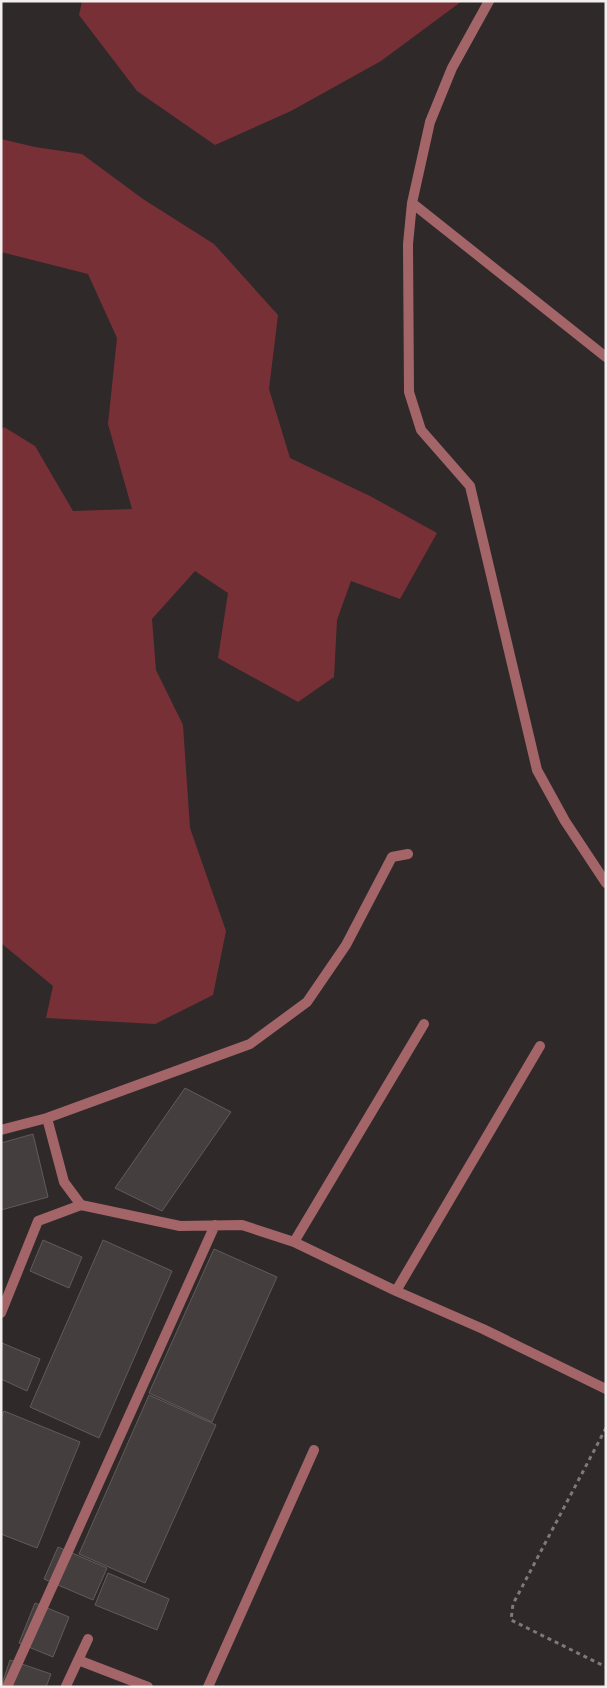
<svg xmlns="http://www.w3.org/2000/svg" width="607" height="1688" font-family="'Roboto Condensed',sans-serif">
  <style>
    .green { fill: #783037 }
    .building { fill: #443e3e; stroke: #615b5b }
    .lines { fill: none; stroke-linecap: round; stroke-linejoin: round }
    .path { stroke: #7f7a7a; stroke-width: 3; stroke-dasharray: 4 4; stroke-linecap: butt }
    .service { stroke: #a46569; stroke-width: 10 }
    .minor { stroke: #a46569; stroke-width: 10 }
  </style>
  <rect width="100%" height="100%" fill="#2f2929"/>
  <!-- green -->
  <path class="green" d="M82 1H462L381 61 291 111 215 145 137 91 79 15Z
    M1 139 35 147 82 154 143 199 214 244 278 315 269 389 290 458 370 496 437 533 400 599 351 581 337 620 334 677 298 702 218 658 228 593 195 571 152 619 156 670 183 725 190 828 226 931 213 995 155 1024 46 1018 53 986 1 943V431L4 427 35 446 73 511 132 509 108 424 117 338 88 274 1 252Z"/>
  <!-- building -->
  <path class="building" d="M185 1088 231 1112 162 1211 115 1188Z
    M33 1134 48 1197 1 1210V1143Z
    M43 1240 82 1257 69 1288 30 1271Z
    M103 1240 172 1271 99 1438 30 1407Z
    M214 1249 277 1277 212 1422 149 1393Z
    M2 1343 40 1359 27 1391 1 1379Z
    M149 1395 216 1425 145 1583 79 1554Z
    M4 1411 80 1442 37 1548 1 1534V1419Z
    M58 1547 107 1568 93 1600 44 1579Z
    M108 1573 169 1599 157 1630 95 1605Z
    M35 1603 69 1617 53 1657 19 1643Z
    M10 1660 51 1674 46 1687H1Z"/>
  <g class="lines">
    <!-- path -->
    <path class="path" d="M606 1428 513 1604 511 1620 606 1667"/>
    <!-- service -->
    <path class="service" d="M1 1313 38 1221 81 1205"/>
    <!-- minor -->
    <path class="minor" d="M489 1 452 68 430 122 412 203 408 244 409 392 421 430 470 486 537 770 565 821 606 883
      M412 203 606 357
      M47 1118 64 1182 81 1205 180 1226 242 1225 294 1242 396 1291 483 1329 606 1389
      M1 1130 47 1118 250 1044 307 1002 346 945 392 857 408 854
      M294 1242 424 1024
      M396 1291 540 1046
      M78 1660 148 1687
      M66 1686 88 1639
      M7 1687 215 1225
      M208 1687 314 1450"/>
  </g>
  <!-- border -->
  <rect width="607" height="1688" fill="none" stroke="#f3efef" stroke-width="5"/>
</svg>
